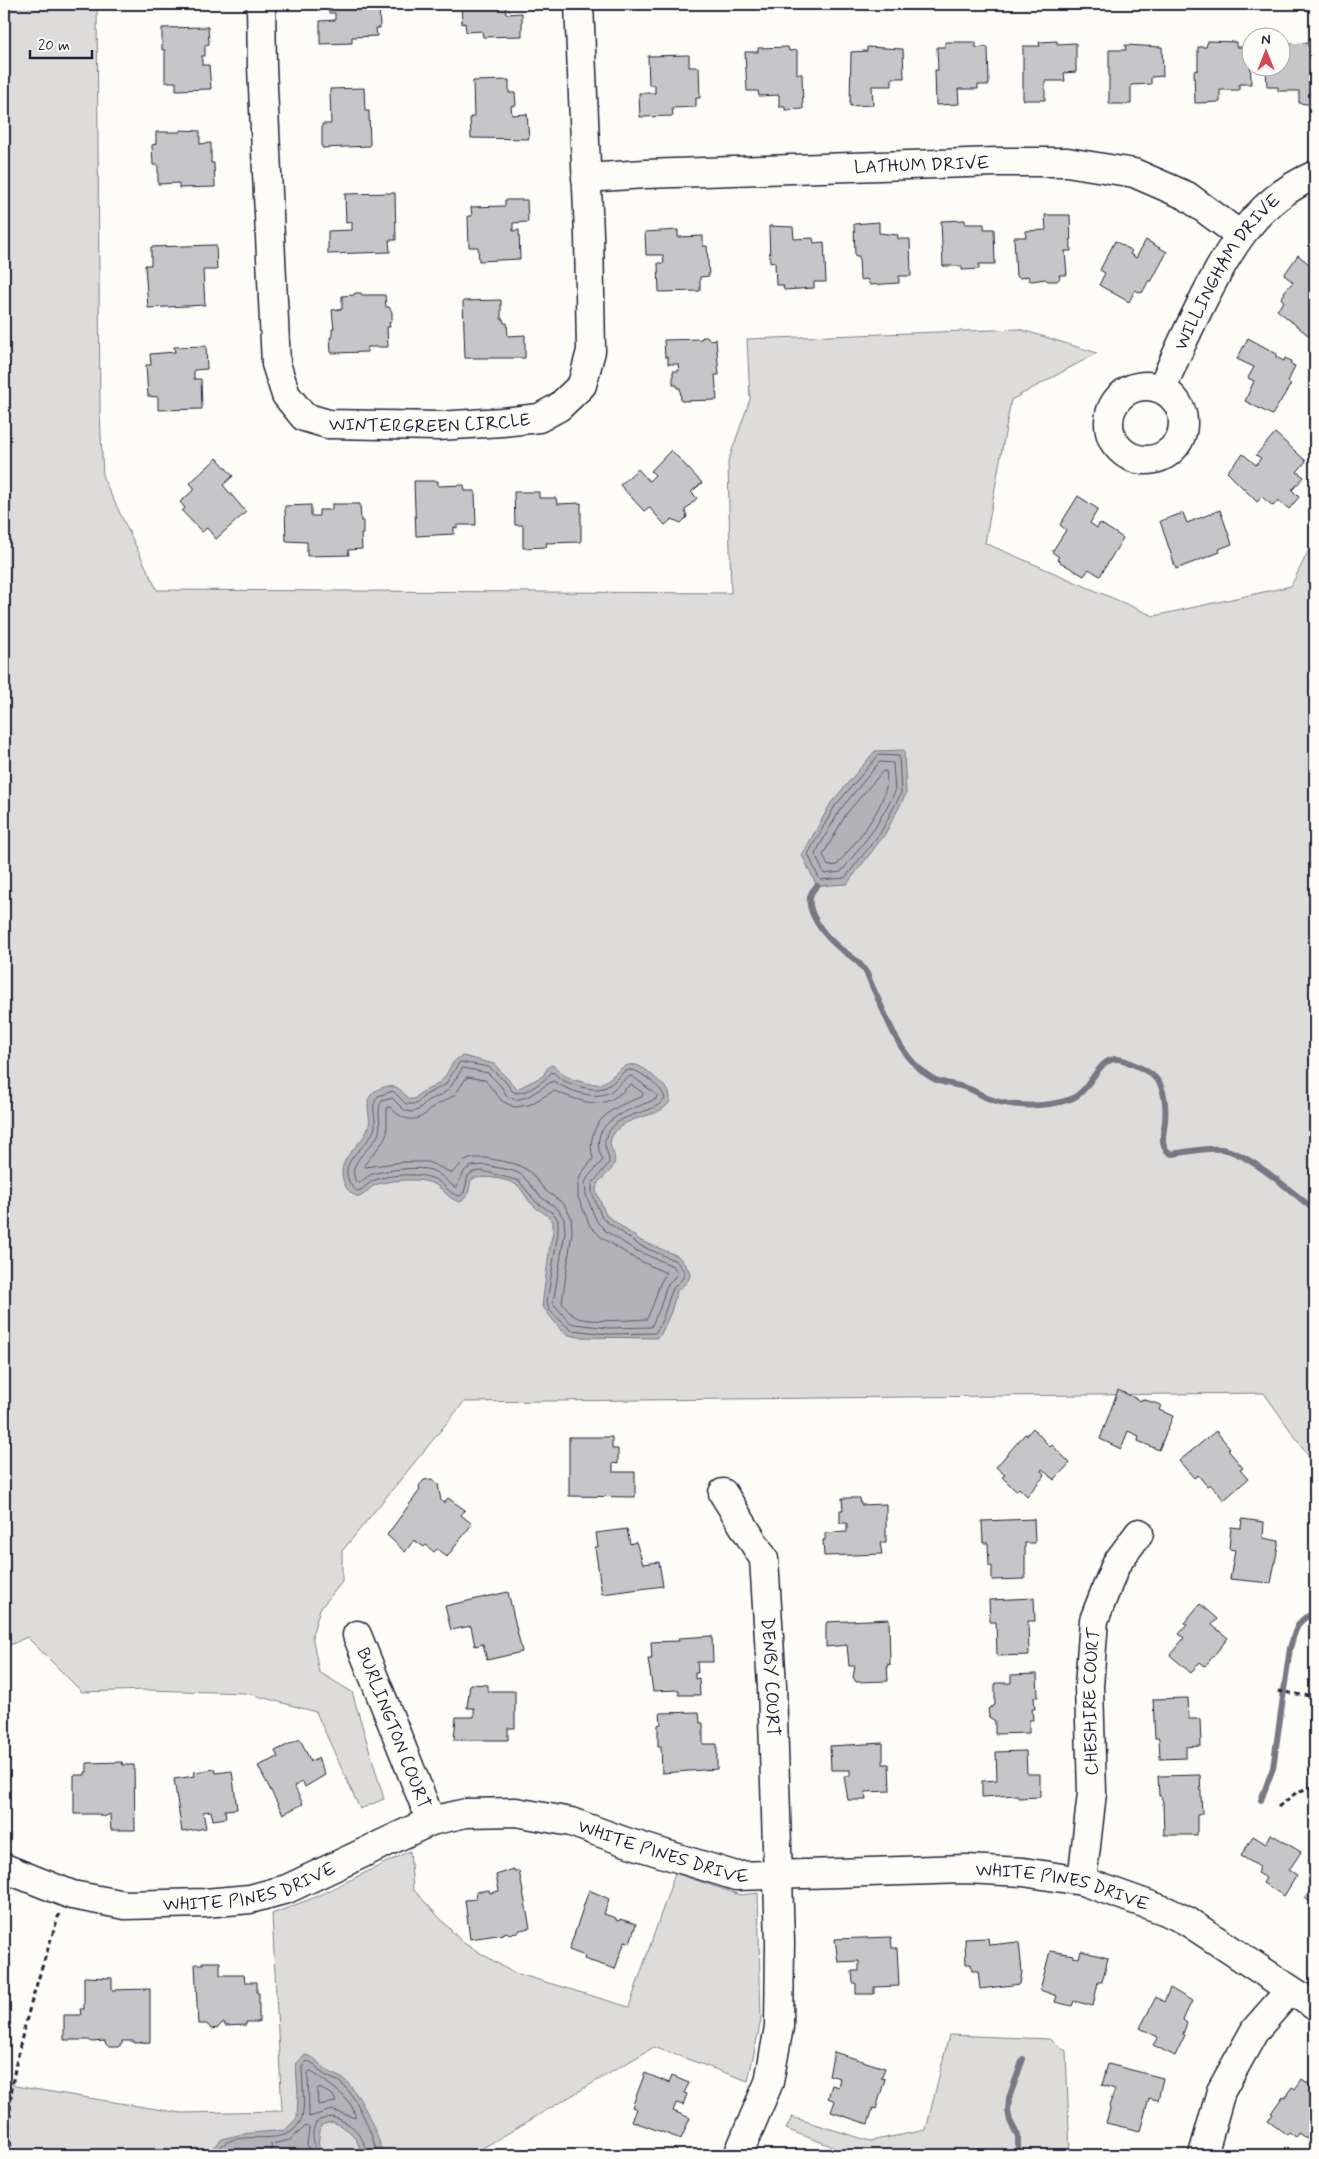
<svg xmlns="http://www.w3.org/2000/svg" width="1319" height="2159" font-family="Mynerve,sans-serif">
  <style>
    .green { fill: #dddcdb; stroke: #807f8b }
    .water { fill: #b2b2b7; stroke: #787885 }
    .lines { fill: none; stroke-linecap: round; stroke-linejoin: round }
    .shore { stroke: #5c5c6d; stroke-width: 1 }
    .stream { stroke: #787885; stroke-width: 6 }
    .building { fill: #c6c6c8; stroke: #22223b }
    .minor-casing { stroke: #22223b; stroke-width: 31 }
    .path { stroke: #22223b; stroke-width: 3; stroke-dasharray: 5 4; stroke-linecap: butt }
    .minor { stroke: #fdfcf7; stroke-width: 28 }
    .labels { text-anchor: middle; stroke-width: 5; stroke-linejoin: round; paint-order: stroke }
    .street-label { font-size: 18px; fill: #22223b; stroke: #fdfcf7 }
  </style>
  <rect width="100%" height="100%" fill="#fdfcf7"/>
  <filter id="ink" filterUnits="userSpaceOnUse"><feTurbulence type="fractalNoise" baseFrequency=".02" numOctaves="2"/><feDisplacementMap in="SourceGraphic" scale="10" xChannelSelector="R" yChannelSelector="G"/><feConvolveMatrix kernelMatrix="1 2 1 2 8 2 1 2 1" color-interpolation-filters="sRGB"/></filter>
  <g filter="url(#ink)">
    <!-- green -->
    <path class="green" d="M4 4H249L97 6 100 412 103 478 157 590 731 593 728 462 750 399 747 339 1019 329 1097 353 1011 400 985 543 1154 616 1291 586 1315 538V1465L1264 1393 464 1402 342 1551V1582L320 1609 312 1635 319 1672 352 1692 384 1799 360 1809 316 1712 246 1693 148 1690 82 1692 27 1637 4 1648Z
      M410 1851 413 1889 462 1942 512 1972 629 2007 675 1873 740 1895 758 1893 761 2020 748 2081 654 2047 471 2155H4V2079L15 2086 181 2113 282 2111 272 1914 313 1898Z
      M949 2035 1049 2039 1066 2051 1070 2155H855L786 2129 792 2117 870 2141 926 2130Z"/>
    <!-- water -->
    <path class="water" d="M904 750 906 794 885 834 847 884 817 886 802 855 831 803 875 751Z
      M463 1056 494 1064 517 1089 543 1076 548 1067 552 1065C557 1068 560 1072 564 1075 572 1080 585 1083 594 1084 613 1086 620 1056 641 1067 649 1071 657 1080 664 1086 669 1090 672 1098 669 1103 657 1119 629 1114 615 1132 603 1148 618 1150 614 1164 612 1171 602 1178 597 1184L596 1191 606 1215 641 1241 678 1256 689 1270 690 1276 687 1282 677 1291 671 1312 661 1334 656 1338 579 1337 569 1335 561 1330 542 1306 550 1245 553 1232V1222C548 1214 541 1212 535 1207 527 1201 524 1191 517 1185 509 1179 479 1174 471 1180L468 1195 461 1202C449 1200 445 1191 436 1185 423 1177 392 1180 378 1184 370 1186 367 1194 359 1197 352 1195 348 1191 345 1185 333 1160 359 1149 368 1129 374 1115 357 1095 384 1087 397 1084 401 1090 409 1099H414C425 1087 430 1091 440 1082 450 1074 449 1060 463 1056Z
      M305 2055C318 2058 317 2063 326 2070 332 2075 341 2076 347 2082 365 2102 375 2130 384 2155H361C358 2136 349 2129 332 2122L321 2125 318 2144 325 2155H272L256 2152 243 2155H207L222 2139 242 2134 285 2130 297 2118 298 2095 296 2064Z"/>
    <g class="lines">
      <!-- shore -->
      <path class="shore" d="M879 755 899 756 901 793 881 832 845 878 820 880 808 854 835 806Z
        M880 762 893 763 895 792 875 828 841 872 824 874 815 854 840 810Z
        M886 771C893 802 855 842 837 865L828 866 823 855 846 814 882 772Z
        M460 1062 489 1067 506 1082 511 1090 516 1093C530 1092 543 1082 552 1072 556 1074 558 1077 561 1079 569 1084 585 1089 595 1089 623 1090 617 1052 651 1081 657 1087 663 1090 665 1099 649 1118 615 1109 605 1140 603 1149 610 1154 609 1163L592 1184V1193L602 1218 639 1245 676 1261 684 1271C685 1282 675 1282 672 1291 666 1305 664 1321 655 1333L609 1334 571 1330 550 1311 547 1302 558 1233V1220L554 1214 536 1202 519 1181 483 1171 473 1172 468 1176 464 1193 460 1196C450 1195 446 1186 438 1181 425 1172 390 1174 375 1180 369 1182 365 1188 359 1191 354 1190 351 1186 349 1181 338 1158 372 1146 375 1126 376 1114 370 1107 378 1096L393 1091 406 1104H416L425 1095 445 1085Z
        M463 1068 488 1073 501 1086 507 1096 515 1100 527 1097 553 1081C568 1090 594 1101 610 1092 618 1087 623 1078 632 1076L657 1095 656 1099C635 1109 593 1117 599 1150 599 1153 602 1157 603 1160L588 1177 585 1183 586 1195 597 1222 606 1231 635 1250 673 1266 678 1273 666 1287 660 1308 651 1327 609 1328 574 1324 568 1321 553 1303 565 1232 564 1219 558 1209 541 1197 522 1175 514 1171 485 1165 472 1166 465 1170 456 1188C448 1183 442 1174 431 1170 419 1166 389 1170 376 1173 370 1174 365 1178 360 1183L356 1182C346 1162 370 1151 378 1135 383 1124 375 1111 382 1101L392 1098 404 1110 411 1112 418 1110 428 1100 440 1096 449 1089Z
        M467 1077 485 1080 502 1101 514 1107 529 1105 554 1091C571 1097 594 1109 612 1099 620 1095 625 1089 631 1084L643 1093 642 1097C612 1106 584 1123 593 1159L581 1174 578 1184V1197L590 1226 601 1237 632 1257 666 1273 660 1284 653 1305 647 1319C632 1320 588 1323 576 1317 570 1314 566 1308 562 1303L572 1232 571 1217 564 1204 546 1191 529 1171 516 1164 486 1158H472L463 1162 452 1173 428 1162H403L365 1167V1164L382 1143 387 1133V1107H390C399 1117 411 1124 424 1115 428 1113 429 1109 433 1107 439 1102 447 1101 453 1096 459 1091 462 1083 467 1077Z
        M311 2071C324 2082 355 2098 355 2118L332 2110 309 2117 308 2073Z
        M319 2088 333 2095 336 2102 318 2105 317 2090Z
        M213 2155C217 2152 220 2147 224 2144 245 2129 287 2150 301 2120 306 2110 302 2079 302 2067L307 2061C315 2063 317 2068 322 2073 328 2078 337 2079 343 2085 360 2101 371 2133 378 2155
        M272 2155 271 2144 290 2140 306 2126 309 2128 307 2145 312 2155
        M319 2155C314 2146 310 2133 316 2123 319 2119 327 2118 332 2117 351 2122 365 2135 366 2155"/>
      <!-- stream -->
      <path class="stream" d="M817 886C797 902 823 934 837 946 845 953 857 959 863 968 868 973 870 982 873 988 889 1021 899 1058 932 1078 944 1085 960 1084 972 1090 979 1093 985 1098 993 1100 1017 1108 1047 1107 1071 1099 1093 1091 1098 1049 1126 1061 1137 1066 1153 1072 1160 1084 1165 1094 1166 1109 1165 1121 1164 1133 1158 1148 1172 1154 1188 1152 1206 1147 1222 1149 1247 1152 1292 1192 1312 1208L1315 1213
        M1261 1800 1273 1768 1290 1648C1295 1632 1297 1617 1315 1614
        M1018 2155V2136L1010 2121 1008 2111 1009 2098 1023 2059"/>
    </g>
    <!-- building -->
    <path class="building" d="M328 4H379L380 28H376L377 36 352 37V43L320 44V21L335 20V13H329Z
      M461 4H512V6H506V14L522 13V36L483 37 482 31 466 32 465 23 462 24Z
      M208 27 209 44 205 45V56H202V65H209L211 89 176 90V82H165V50H162V28Z
      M1057 41V44L1076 43V72L1064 73 1065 81H1045V100H1023V46H1040L1039 42Z
      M1208 41 1236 42V47H1250L1251 84H1239V90H1220V102L1195 103 1194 71 1198 70V47H1206Z
      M945 42H976V48L988 47 989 85H978V89H958L959 104 936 105 935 70H938L937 47H945Z
      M1308 43V46H1315V105L1299 103V91H1278V87H1267L1266 68H1282V44Z
      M1125 45 1162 47 1163 76 1151 77V84L1131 85V104H1109V50H1126Z
      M788 47 789 51 797 50V74H802L803 109 785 110V107H779V95L759 96 758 91H747L745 52H758V48Z
      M867 47 903 49 904 78H892V86H872L873 105 850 106 851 52 867 51Z
      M689 55V67H699L700 98H696V107L672 108 673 116 640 117 639 93H655V85H649L648 56Z
      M509 80V93H515L516 105 511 106 512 115 527 114 529 139 471 138 470 117H474L473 81Z
      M364 88 365 111H369L370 146 322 148V124H331L330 89Z
      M180 130 200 131V144L211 143V163H214L215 187 179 188V183L158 184V165H153L152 145 156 144V132H180Z
      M395 193 396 240H389L390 252 328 254V231L352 230V222L346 223 345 194Z
      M505 200H527L528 222 513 223V231L519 230 520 259 479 261 478 247H469L468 216H472L471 207 505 206Z
      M1045 215H1070L1071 251H1065L1067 275H1059L1060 278 1057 281H1048L1045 279 1032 281 1029 280 1028 276 1020 278 1016 276 1014 237H1026L1025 231 1046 230Z
      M965 220V224H984V229H994L995 264H979V269L962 270V266H943L941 221Z
      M879 222V233L898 235V239H910L911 276H899V283L870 285 867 279 860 280 859 256H855L854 224Z
      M769 226 793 227 794 239 813 238 814 243 824 242 826 282H814V288L784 290 783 285H776L775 262 770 263Z
      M678 230V237L703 236V246H707L709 276 700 277V291L659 292 658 263H664L663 255H646L645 232Z
      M1146 240 1167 252 1151 282 1149 280 1142 293 1135 290 1129 302 1099 285 1105 273 1100 270 1115 241 1132 251 1130 254 1136 258Z
      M216 245 217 270H203L205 305 148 308 145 265H151V247Z
      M1298 255 1315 269V327L1308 335 1277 310 1284 302 1281 298 1285 293 1284 292 1293 282 1284 275Z
      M355 293H361L362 295H385L386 307H389L392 312V320L389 323 390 327H387L388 347H367V352L331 353 330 337H332V329H334L332 310 342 309V296L354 295Z
      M501 300V319H503L504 323H507L508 336 525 335V358H465L463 301Z
      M702 337H708L709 340 716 339 719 375H715L717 400 681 401 680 388H677V385H673V371H679L678 364H668V357H665L664 340 702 339Z
      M1248 338 1277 354 1276 357 1284 361 1285 358 1291 361 1290 364 1295 366 1288 382 1291 384 1272 415 1245 401 1254 381 1248 378 1254 367 1237 359Z
      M206 346 207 369 194 370V379H201L202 409 158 410V397L148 396 146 365H151L150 354 175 352 174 347Z
      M1275 433 1306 461 1297 472 1304 477 1292 490 1299 497 1289 509 1278 500 1273 506 1262 497 1257 502 1227 472 1243 454 1256 465 1261 458 1256 455Z
      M671 450 702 483 691 492 697 498 685 510 687 517 681 523 672 519 665 525 649 507 644 511 620 485 638 469 649 481 655 475 651 471Z
      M217 458 233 476 223 485 246 512 216 539 207 528 202 532 182 511 185 508 180 502 195 489 190 483Z
      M414 481H438V486L464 485 465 491H475L476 525H457V528L454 527V534L416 536Z
      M514 492H539V498H556L557 504 581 503V542L546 543 547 547 523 548V525H515Z
      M1078 496 1098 509 1090 523 1097 528 1100 523 1123 538 1100 576 1089 569 1084 576 1060 562 1057 559 1059 557 1052 552 1066 530 1060 525Z
      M332 504H360L361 521H363V534H361L362 549 348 550 349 555 307 556V542L286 541 285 506 311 505V516H319V510H332Z
      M1220 510 1232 544 1219 549 1220 552 1176 569 1160 521 1183 513 1187 523Z
      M1118 1390 1141 1401 1142 1399 1161 1405 1159 1410 1173 1416 1159 1450 1138 1441 1139 1436 1128 1431 1121 1449 1100 1439Z
      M1033 1428 1050 1447 1052 1445 1070 1463 1054 1480 1042 1469 1041 1471 1045 1475 1027 1496 1019 1488 1016 1491 1002 1477 1005 1475 996 1467 1025 1434 1027 1435Z
      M1216 1431 1230 1448 1228 1450 1243 1468 1240 1470 1248 1479 1224 1500 1210 1484 1207 1486 1198 1475 1194 1478 1179 1461Z
      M569 1437H612V1449H618V1464L613 1463V1472H635V1497L569 1496Z
      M432 1479 438 1484 441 1501 444 1503 448 1498 465 1510 461 1515 472 1524 447 1557 437 1549 434 1552 426 1545 424 1547 414 1540 405 1552 387 1535 420 1490 419 1486 424 1480Z
      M842 1498H860L861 1505 886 1504V1543H880L882 1554 824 1556 823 1540H825V1533L847 1532V1523H840V1510H843Z
      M1034 1519 1035 1543H1025V1579L992 1580V1566H989L988 1543H983L982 1521Z
      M1242 1519 1264 1522 1263 1538 1279 1541 1271 1583 1230 1579 1235 1550 1229 1549 1231 1527 1241 1528Z
      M627 1529 630 1544 636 1542 643 1564 659 1562 663 1586 602 1594 595 1547H598L596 1533Z
      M508 1592 522 1652 487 1660 483 1644 475 1646 471 1626 451 1630 445 1606Z
      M1034 1598 1035 1621H1028L1029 1655 997 1656 996 1622H990L989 1600Z
      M1200 1604 1217 1619 1212 1625 1228 1638 1205 1666 1200 1662 1191 1673 1170 1655 1184 1638 1179 1634 1187 1625 1184 1623Z
      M889 1619 890 1665 887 1664 888 1681 856 1682 853 1677 855 1666H849L847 1645 826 1647V1625L827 1622Z
      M712 1636 713 1662H697L698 1673H695V1679L699 1678 700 1695H679V1690L653 1691 648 1659H652L651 1642 679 1641 678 1638Z
      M1037 1674 1038 1697H1034L1035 1709H1032L1033 1720H1029V1733L995 1734V1721L989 1717 988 1709 995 1705V1683H1011V1675Z
      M470 1684 488 1685V1691H515V1728H508V1740H454L456 1717H474V1708H467Z
      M1188 1698 1189 1719H1200L1201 1746 1186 1747V1758L1160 1759 1159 1738H1155L1153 1699Z
      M699 1712 700 1723H703V1744H717V1769L662 1773 661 1746H658V1725L661 1724 660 1713Z
      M300 1739 311 1762 318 1758 325 1775 305 1787 303 1782 294 1786 303 1804 283 1814 258 1766 278 1757 275 1751Z
      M883 1743V1764H889L890 1791 865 1792 866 1800H848L844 1776H850V1770H831L830 1746Z
      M1026 1751 1027 1774H1040V1797L1018 1798V1795L982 1797V1781L997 1780 996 1752Z
      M122 1762 123 1765H134L135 1830H111L110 1814 104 1817 98 1814H74V1775H85V1772H87V1763Z
      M215 1769 216 1773 232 1771 237 1809 225 1810 226 1818 213 1820 211 1811 203 1812 206 1828 182 1832 174 1779 195 1776 194 1772Z
      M1200 1775 1202 1814 1197 1815V1835H1164L1163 1802 1161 1796H1159L1158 1776Z
      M1271 1834 1301 1852 1289 1870 1297 1875 1284 1896 1263 1883 1266 1878 1257 1873 1260 1867 1241 1856 1253 1836 1266 1844Z
      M514 1869V1871H519L530 1928 520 1930 518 1933 509 1934 507 1932 504 1933V1934L470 1939 465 1900 477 1899 476 1892 489 1890 490 1893 499 1891 496 1875Z
      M1315 1884V1905L1305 1898Z
      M589 1890 609 1899 604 1914 616 1918V1920L619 1921 620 1919 636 1924 630 1943 625 1941 615 1969 584 1959 585 1956 569 1950Z
      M891 1937 892 1948H897L899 1986 874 1987V1994H856V1983H853L852 1971H859V1961L838 1962 835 1939Z
      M988 1938 989 1945 1019 1942 1022 1972 1020 1984 980 1989 978 1971H972L971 1964H966L965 1939Z
      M1050 1951 1073 1955V1957L1079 1958 1081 1951 1108 1958 1102 1982H1098L1093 2006 1074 2001 1072 2006 1055 2002 1057 1996 1040 1990Z
      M202 1962H220V1975H244L245 1982H257V1993H259V2022H246V2025L225 2026V2023H222L218 2028 211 2029 207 2024H198L195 1964H203Z
      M84 1977 112 1978V1990L150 1989V2042L134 2043V2041H122V2044L118 2047H109L105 2043V2041L92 2042 89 2040H64V2015H81L80 2009H84Z
      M1170 1988 1192 2001 1183 2020 1187 2023 1183 2034 1185 2035 1175 2056 1153 2045 1158 2037 1140 2028 1156 1997 1164 2002Z
      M834 2052 885 2068 881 2078 885 2079 876 2109 873 2108 868 2124 831 2112 835 2101 828 2098 832 2085 838 2087 840 2078 829 2075Z
      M1108 2064 1163 2078 1158 2100 1149 2098 1140 2131 1106 2123 1110 2109 1109 2106 1115 2089 1102 2085Z
      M645 2073 669 2083 672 2076 689 2083 684 2093 687 2094 683 2105 676 2103 673 2111 690 2118 681 2139 632 2121 637 2109 632 2107Z
      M1302 2079 1315 2088V2137H1312L1309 2140 1298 2133 1296 2137 1289 2132 1287 2135 1268 2121 1273 2114 1271 2113 1283 2096 1285 2097 1292 2087 1295 2089Z
      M1138 2151H1146V2155H1103V2152Z"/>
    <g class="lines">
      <defs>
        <g id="minor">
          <path id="s1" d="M261 4 262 66 276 364 286 395 304 417 328 424 438 426 502 422 539 418 559 407 582 385 591 351 589 234 579 4"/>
          <path id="s2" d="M586 178 645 174 996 162H1067L1134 173 1187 196 1240 235"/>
          <circle cx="1146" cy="423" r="37"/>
          <path id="s3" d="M1162 389C1173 361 1186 334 1200 306 1228 250 1255 201 1315 175"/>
          <path id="s4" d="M723 1493 764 1559 772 1686 780 1942 779 2027 769 2082 738 2155"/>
          <path id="s5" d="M357 1635 431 1821"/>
          <path id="s6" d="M4 1868 72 1895 125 1905 205 1903 250 1899 287 1889 431 1821 466 1813 516 1812 571 1822 626 1842 736 1876 966 1869 1023 1872 1082 1881 1166 1911 1187 1921 1315 2006"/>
          <path id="s7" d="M1082 1881 1092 1793 1089 1686 1094 1620 1116 1564 1139 1533"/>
          <path d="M1203 2155 1221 2091 1255 2030 1290 1990"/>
        </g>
      </defs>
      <!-- minor casing -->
      <use href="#minor" class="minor-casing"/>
      <!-- path -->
      <path class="path" d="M1278 1691 1315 1697
        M1278 1807 1297 1792 1315 1786
        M11 2155C10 2133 9 2109 12 2087 20 2031 42 1968 59 1914"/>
      <!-- minor -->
      <use href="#minor" class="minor"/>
    </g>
  </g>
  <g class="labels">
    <!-- street labels -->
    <g class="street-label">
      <text dy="6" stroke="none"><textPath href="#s2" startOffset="336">LATHUM DRIVE</textPath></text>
      <text dy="6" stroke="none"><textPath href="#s3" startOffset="135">WILLINGHAM DRIVE</textPath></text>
      <text dy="6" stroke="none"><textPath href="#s1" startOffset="548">WINTERGREEN CIRCLE</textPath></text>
      <text dy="6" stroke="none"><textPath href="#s4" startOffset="196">DENBY COURT</textPath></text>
      <text dy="6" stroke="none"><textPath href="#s7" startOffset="180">CHESHIRE COURT</textPath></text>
      <text dy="6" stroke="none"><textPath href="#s5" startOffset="100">BURLINGTON COURT</textPath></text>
      <text dy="6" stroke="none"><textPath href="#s6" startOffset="689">WHITE PINES DRIVE</textPath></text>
      <text dy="6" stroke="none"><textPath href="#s6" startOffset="254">WHITE PINES DRIVE</textPath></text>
      <text dy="6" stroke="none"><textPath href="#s6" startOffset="1094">WHITE PINES DRIVE</textPath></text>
    </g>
  </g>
  <!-- margin -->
  <rect width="1319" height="2159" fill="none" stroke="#fdfcf7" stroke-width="20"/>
  <rect x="10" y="10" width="1299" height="2139" fill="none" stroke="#22223b" stroke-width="2" filter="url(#ink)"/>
  <!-- north arrow -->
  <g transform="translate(1266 52)"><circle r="24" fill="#fdfcf7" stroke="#a5a5ac"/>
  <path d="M0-4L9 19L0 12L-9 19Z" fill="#d1495b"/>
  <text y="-8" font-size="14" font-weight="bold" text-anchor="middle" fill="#22223b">N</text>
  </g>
  <!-- scale -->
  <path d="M30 50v8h62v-8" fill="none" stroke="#22223b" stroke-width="2.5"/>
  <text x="38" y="50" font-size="15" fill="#22223b" stroke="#fdfcf7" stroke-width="4" paint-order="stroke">20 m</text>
</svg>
